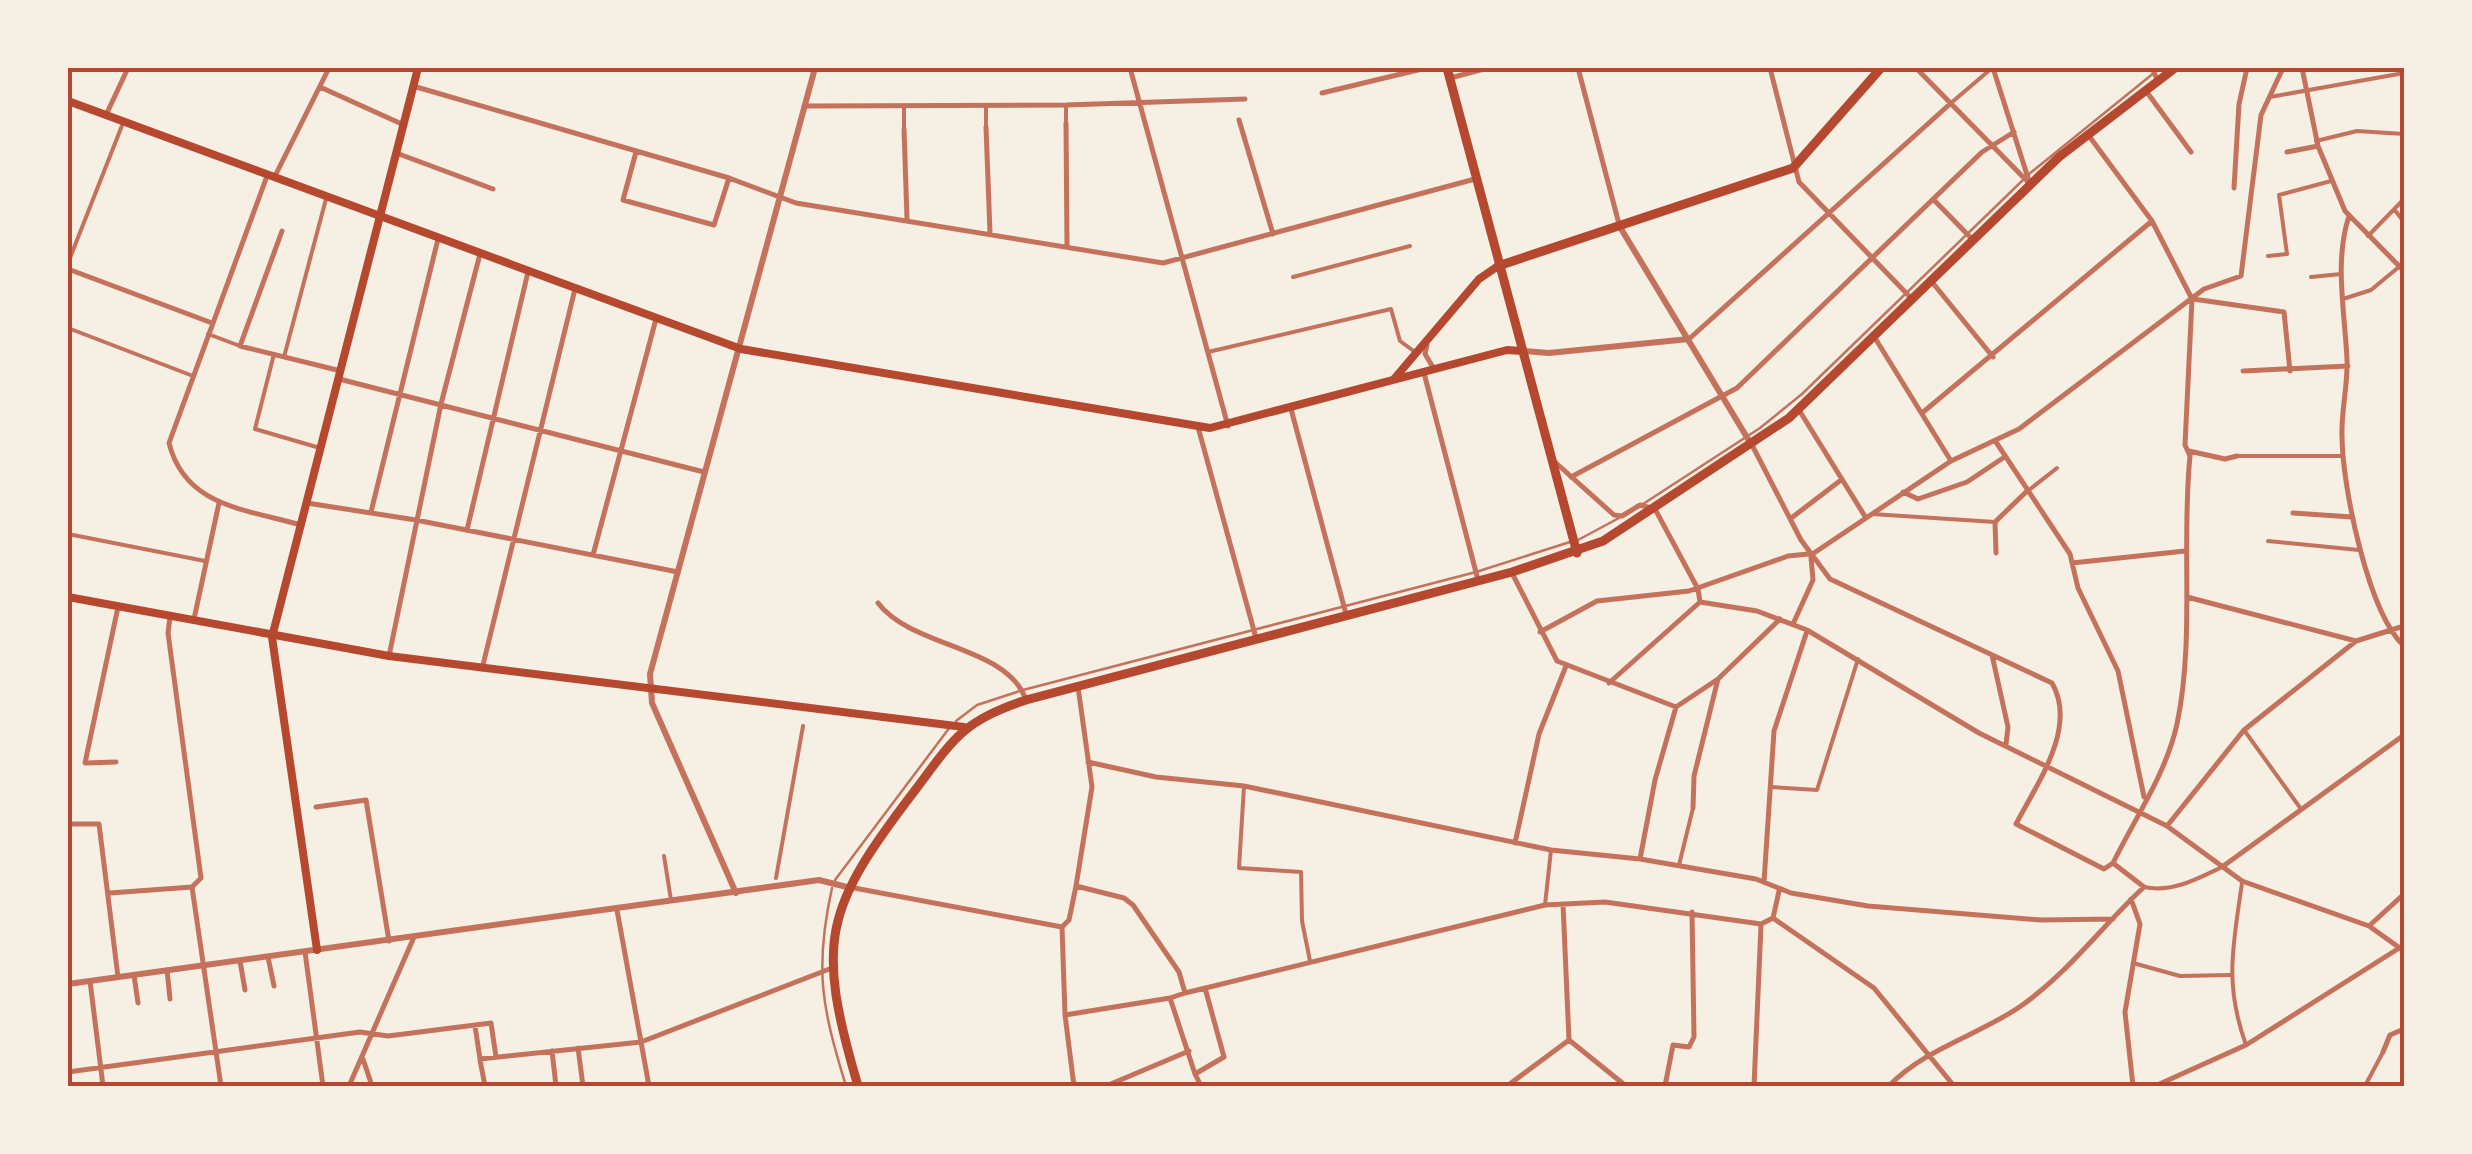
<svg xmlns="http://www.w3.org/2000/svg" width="2472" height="1154" font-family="Signika,sans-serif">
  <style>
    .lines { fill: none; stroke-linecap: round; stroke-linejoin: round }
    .service { stroke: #c5725c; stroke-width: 2.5 }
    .pedestrian { stroke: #c5725c; stroke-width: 4 }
    .minor { stroke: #c5725c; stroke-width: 5 }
    .tertiary { stroke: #c5725c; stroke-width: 6 }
    .secondary { stroke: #b5482f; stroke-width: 8 }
    .primary { stroke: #b5482f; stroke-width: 9 }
    .neatline { fill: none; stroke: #b5482f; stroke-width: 4 }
  </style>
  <rect width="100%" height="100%" fill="#f6efe4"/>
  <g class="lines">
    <!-- service -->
    <path class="service" d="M2029 174 2160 68
      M1643 504 1760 428 1802 394 2024 179
      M1578 540 1619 518
      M956 721 977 705 1023 690 1476 572 1570 542
      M835 880 950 727
      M832 888C814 969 822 1008 846 1086"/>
    <!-- pedestrian -->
    <path class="pedestrian" d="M2270 97 2404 73
      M1951 103 1992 68
      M1066 105V123
      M986 106V127
      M904 108V129
      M2316 141 2357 131 2404 134
      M2394 209 2404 222
      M2368 236 2404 199
      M2268 256 2287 254 2279 195 2331 181
      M68 263 123 123
      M1293 277 1410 246
      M2311 277 2341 274
      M2343 299 2371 290 2400 266
      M68 328 193 376
      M208 334 240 346
      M1208 352 1391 309 1400 341 1415 352
      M274 354 255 429 320 448
      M284 357 326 199
      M2238 456H2343
      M2029 490 2057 468
      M1872 514 1995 522
      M68 534 205 561
      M2268 541 2359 550
      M2244 730 2301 809
      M1244 786 1239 868 1301 872 1302 921 1310 961
      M1772 787 1817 790 1858 659
      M664 856 671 900
      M1679 865 1693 808
      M776 878 803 726
      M2242 883C2233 946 2224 984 2246 1045
      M2144 887C2172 893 2197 879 2222 867
      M1545 905 1551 850
      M2133 963 2180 976 2230 975
      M2365 1086 2383 1052"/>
    <!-- minor -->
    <path class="minor" d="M1130 68 1228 426
      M1578 68 1619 224
      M1770 68 1799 182 1911 298
      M1916 68 2030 184
      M1993 68 2029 181
      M2152 68 2157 79
      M2302 68 2318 146 2345 211 2404 271
      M1450 78 1488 68
      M413 86 729 178 796 203 1163 263 1475 179
      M320 87 404 125
      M2146 91 2191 152
      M1322 93 1426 68
      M804 106 1066 105 1245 99
      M106 115 128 68
      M1239 120 1273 234
      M1066 123 1067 245
      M986 127 990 233
      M904 129 907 219
      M636 152 623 200 714 225 729 178
      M2287 152 2318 146
      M399 154 493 189
      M267 176 169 443C185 507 246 509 301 525
      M275 176 329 68
      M2234 188 2239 104 2247 68
      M1933 199 1973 240
      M2349 216C2334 261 2345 313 2347 360 2348 385 2341 411 2342 436 2342 485 2368 613 2404 646
      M282 231 240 346 341 371
      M68 269 212 323
      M1932 282 1993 357
      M2193 299 2284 312 2290 371
      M1875 338 1951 461
      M1689 339 1951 103
      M1427 345 1425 354 1434 369
      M2243 371 2348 366
      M1424 373 1478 580
      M339 379 704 472
      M1291 409 1346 614
      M1799 410 1866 518
      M1922 413 2152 221
      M1198 427 1256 638
      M1996 442 2070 554 2078 588 2118 671 2144 797
      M1752 445 1801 540 1830 579 2052 683C2078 728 2036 785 2016 824L2104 869 2113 863C2135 818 2166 774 2177 724 2195 639 2181 544 2190 456L2185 445 2192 299 2152 221 2089 136
      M2189 451 2225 459 2237 456
      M1556 463 1614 515 1622 516 1640 505 1655 509 1698 589 1700 602
      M1571 477 1737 388 1982 152 2014 132
      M1903 492 1918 499 1967 482 2003 458
      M307 503 416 520 678 572
      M371 512 438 239
      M2293 513 2352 517
      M1790 519 1841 480
      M467 530 528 272
      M1996 553 1995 522 2027 491
      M593 555 656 319
      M1811 555 1951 461 2019 429 2204 289 2241 276 2261 115 2283 68
      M2072 563 2185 551
      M1512 573 1557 661 1676 707
      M2187 597 2356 641
      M1700 602 1757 611 1807 630 1979 733 2167 826 2242 881 2369 926 2404 951
      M878 603C912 648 1008 646 1026 700
      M170 617 168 633 201 878 192 887 221 1086
      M194 619 219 503
      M1793 624 1813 580 1811 557
      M1540 632 1597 601 1689 591 1788 556 1808 554
      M1992 655 2008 727 2006 744
      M389 656 441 404 480 254
      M482 669 575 289
      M1609 683 1700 602
      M1078 687 1092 787 1076 886 1124 898 1133 905 1179 972 1185 993
      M116 762 85 763 118 607
      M1088 762 1156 777 1244 786 1551 850 1640 859 1756 879 1791 893 1868 906 2041 920 2113 919
      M316 807 366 800 389 941
      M1693 808 1694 776 1718 679 1780 619
      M68 824H99L118 977
      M2167 826 2244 730 2356 641 2404 626
      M1515 843 1539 734 1566 666
      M1640 859 1655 780 1676 707 1718 679
      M2222 867 2404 735
      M1764 882 1774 731 1807 631
      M849 887 1062 927
      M110 893 192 887
      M2131 899 2140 924 2125 1012 2133 1086
      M1563 904 1569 1040 1626 1086
      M617 910 649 1086
      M1773 918 1779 891
      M1761 924 1773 918 1874 988 1954 1086
      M2369 926 2404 894
      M305 952 323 1086
      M268 957 274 986
      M240 961 245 990
      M167 970 170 999
      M134 975 138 1003
      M90 981 103 1086
      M1205 988 1224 1057 1195 1074 1170 998 1185 993 1545 905 1605 902 1761 924
      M1065 1015 1170 998
      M475 1026 480 1059 641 1042 832 968
      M578 1048 583 1086
      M552 1051 556 1086
      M2383 1052 2390 1035 2404 1029
      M363 1059 372 1086
      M480 1060 485 1086
      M68 1072 360 1032 388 1036 491 1023 496 1057
      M1195 1074 1201 1086
      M349 1086 414 937
      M1074 1086 1065 1015 1062 927 1069 920 1076 886
      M1106 1086 1189 1051
      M1507 1086 1569 1040
      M1665 1086 1673 1045 1689 1047 1694 1037 1692 912
      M1754 1086 1761 925
      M1889 1086C1924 1049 1979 1035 2021 1006 2069 972 2102 926 2144 887L2113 863
      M2155 1086 2246 1045 2404 945"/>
    <!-- tertiary -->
    <path class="tertiary" d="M1620 227 1751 444
      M1523 351 1549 353 1689 339
      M736 893 652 703 650 674 815 68
      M68 984 819 880 847 887"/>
    <!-- secondary -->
    <path class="secondary" d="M68 101 741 349 1210 428 1507 350 1522 351
      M1394 379 1479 279 1498 266
      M68 597 389 656 964 727
      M317 950 272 637 418 68"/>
    <!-- primary -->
    <path class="primary" d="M1447 68 1577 553
      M1498 266 1793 168 1881 68
      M858 1086C815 940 824 909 916 789 954 738 964 720 1026 700L1512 572 1603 541 1789 418 2059 157 2175 68"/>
  </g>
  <!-- border -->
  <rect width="2472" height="1154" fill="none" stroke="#f6efe4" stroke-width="140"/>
  <rect x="70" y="70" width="2332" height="1014" class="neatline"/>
</svg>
